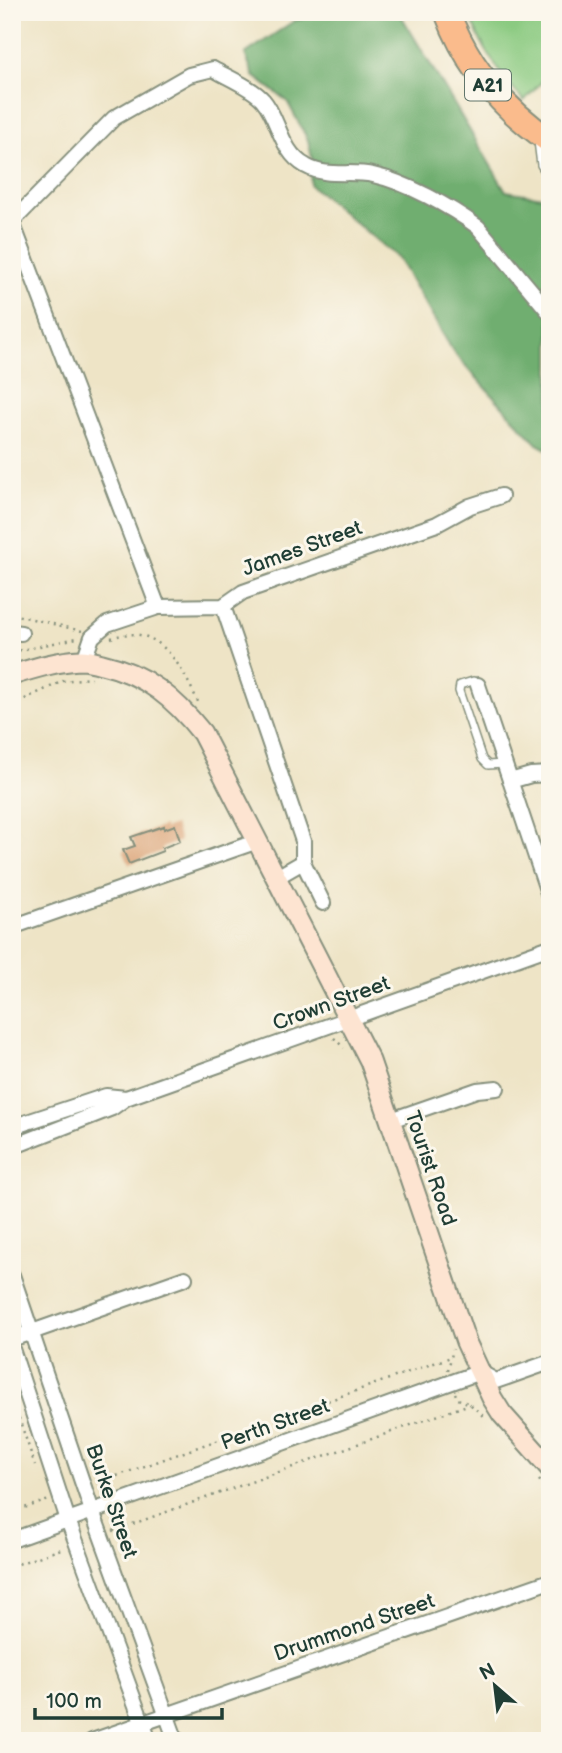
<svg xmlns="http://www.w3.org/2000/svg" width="562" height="1753" font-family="'Balsamiq Sans',sans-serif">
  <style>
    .green { fill: #8bca81; stroke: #55845a; stroke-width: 2 }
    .forest { fill: #70ae6f; stroke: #487652; stroke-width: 2 }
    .building { fill: #dca478 }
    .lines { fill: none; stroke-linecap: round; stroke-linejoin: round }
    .lane-casing { stroke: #86907d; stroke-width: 10 }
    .street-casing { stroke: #86907d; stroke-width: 18 }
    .secondary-casing { stroke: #86907d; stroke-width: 23 }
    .highway-casing { stroke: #86907d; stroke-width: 28 }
    .path { stroke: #86907d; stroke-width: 2.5; stroke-dasharray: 2 5; stroke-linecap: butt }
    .lane { stroke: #fff; stroke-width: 7 }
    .street { stroke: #fff; stroke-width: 14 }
    .secondary { stroke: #fde4d1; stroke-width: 19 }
    .highway { stroke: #fabb8c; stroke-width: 24 }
    .labels { text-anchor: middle; stroke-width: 6; stroke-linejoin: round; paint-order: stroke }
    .shield { fill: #fbf7ec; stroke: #61756b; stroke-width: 2 }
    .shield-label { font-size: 19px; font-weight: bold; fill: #1f3d34 }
    .street-label { font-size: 21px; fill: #1f3d34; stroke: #fbf7ec }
  </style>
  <rect width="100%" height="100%" fill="#fbf7ec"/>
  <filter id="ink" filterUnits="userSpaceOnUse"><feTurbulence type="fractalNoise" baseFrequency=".0143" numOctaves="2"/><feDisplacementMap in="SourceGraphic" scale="14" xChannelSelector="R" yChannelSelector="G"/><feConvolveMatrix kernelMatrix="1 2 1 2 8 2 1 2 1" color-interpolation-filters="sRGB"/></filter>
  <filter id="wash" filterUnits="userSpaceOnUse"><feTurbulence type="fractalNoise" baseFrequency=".00686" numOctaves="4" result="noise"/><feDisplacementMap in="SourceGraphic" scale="28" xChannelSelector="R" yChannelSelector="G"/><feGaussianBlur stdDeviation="1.57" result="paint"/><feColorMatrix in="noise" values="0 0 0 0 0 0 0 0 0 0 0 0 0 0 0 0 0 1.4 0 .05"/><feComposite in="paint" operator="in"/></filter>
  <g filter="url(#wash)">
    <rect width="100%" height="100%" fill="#eee4c6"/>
    <!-- green -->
    <path class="green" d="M468 12H550V77H546L524 101C500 74 481 47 468 12Z"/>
    <!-- forest -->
    <path class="forest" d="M327 12H399L506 191 550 198V451L537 444 454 353 398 258 310 185 312 158 308 140 287 101 254 76 245 54 294 21Z"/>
    <g id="blocks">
      <!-- building -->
      <path class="building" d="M175 825 180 841 162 848 163 851 129 864 123 850 135 846 131 837 164 826V829Z"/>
    </g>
  </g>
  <g filter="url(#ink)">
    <use href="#blocks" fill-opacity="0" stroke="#86907d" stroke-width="2"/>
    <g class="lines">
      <defs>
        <path id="lane" d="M538 141 541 165 550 179
          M478 685 473 681 460 685 459 691 482 759 488 765 504 764"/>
        <path id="street" d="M12 222 114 118 189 75 213 69C227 77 253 88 263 100 279 118 280 152 306 166 327 178 350 170 373 175 406 182 451 207 478 227L550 313
          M12 222 158 607
          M223 606 303 841V862L277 877
          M12 632 21 633
          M84 660 92 637 107 624 158 607 223 606 243 592 437 524 470 506 501 496
          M478 685 550 899
          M510 781 531 775 550 774
          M303 862 323 903
          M12 927 258 841
          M391 1120 477 1090 497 1088
          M12 1127 106 1096 126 1098
          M12 1147 112 1108 126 1098 550 947
          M12 1275 92 1511 176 1741
          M12 1339 185 1278
          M12 1349 68 1520 149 1741
          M12 1540 480 1372 496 1381 550 1362
          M92 1741 550 1581"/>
        <path id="secondary" d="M12 675C35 668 57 661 81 660 88 660 95 662 102 664 146 674 175 699 202 733L370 1061 466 1342 492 1398 502 1414 550 1468"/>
        <path id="highway" d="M447 12C467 66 503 109 550 141"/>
      </defs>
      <!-- lane casing -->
      <use href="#lane" class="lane-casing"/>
      <!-- street casing -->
      <use href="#street" class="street-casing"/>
      <!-- secondary casing -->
      <use href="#secondary" class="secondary-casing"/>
      <!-- highway casing -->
      <use href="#highway" class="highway-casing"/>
      <!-- path -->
      <path class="path" d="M12 614 82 631
        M111 638C161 620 183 670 200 706
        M12 652 77 638
        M12 705 63 681 91 678
        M334 1038 344 1048
        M448 1370 453 1349
        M455 1393 458 1399 470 1404 484 1417
        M12 1398 35 1465
        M539 1480 550 1494
        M97 1483 451 1357
        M12 1512 49 1500
        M113 1531 470 1404
        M12 1566 64 1548"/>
      <!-- lane -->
      <use href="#lane" class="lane"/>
      <!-- street -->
      <use href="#street" class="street"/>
      <!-- secondary -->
      <use href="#secondary" class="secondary"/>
      <!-- highway -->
      <use href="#highway" class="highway"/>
    </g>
  </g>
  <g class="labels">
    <!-- shield labels -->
    <rect class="shield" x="465" y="69.5" width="46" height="31" rx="5"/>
    <g class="shield-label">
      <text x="488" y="92">A21</text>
    </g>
    <!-- street labels -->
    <g class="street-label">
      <text transform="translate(302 548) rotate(-20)" y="7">James Street</text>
      <text transform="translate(331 1003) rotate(-20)" y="7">Crown Street</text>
      <text transform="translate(431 1168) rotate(71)" y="7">Tourist Road</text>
      <text transform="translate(275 1424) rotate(-20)" y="7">Perth Street</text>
      <text transform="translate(112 1501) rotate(71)" y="7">Burke Street</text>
      <text transform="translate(354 1627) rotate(-19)" y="7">Drummond Street</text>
    </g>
  </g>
  <!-- margin -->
  <rect width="562" height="1753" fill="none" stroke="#fbf7ec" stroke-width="42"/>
  <!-- north arrow -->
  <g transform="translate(495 1686) rotate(332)" stroke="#fbf7ec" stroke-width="5" paint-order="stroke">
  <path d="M0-5L12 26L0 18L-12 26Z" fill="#1f3d34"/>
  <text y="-10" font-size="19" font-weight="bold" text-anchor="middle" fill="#1f3d34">N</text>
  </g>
  <!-- scale -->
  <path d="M35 1708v10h187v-10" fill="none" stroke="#1f3d34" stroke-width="3.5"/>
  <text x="46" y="1708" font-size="21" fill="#1f3d34" stroke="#fbf7ec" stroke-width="5" paint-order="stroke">100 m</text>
</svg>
